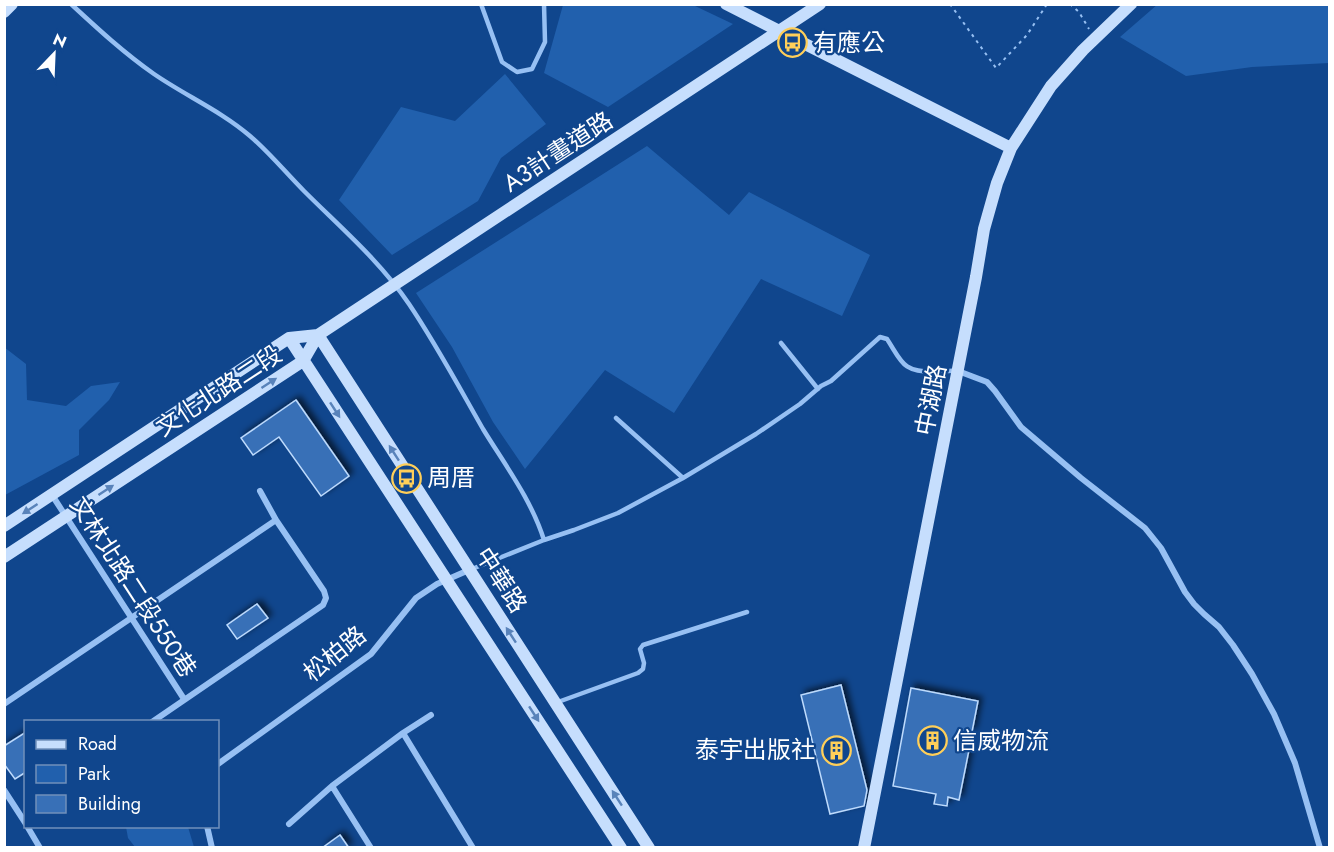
<svg xmlns="http://www.w3.org/2000/svg" width="1334" height="852" font-family="Jost,'Noto Sans TC',sans-serif">
  <style>
    .green { fill: #2160ad }
    .building { fill: #3870b7; stroke: #bedbfd; stroke-width: 1.5; filter: url(#shadow) }
    .lines { fill: none; stroke-linecap: round; stroke-linejoin: round }
    .path { stroke: #97c0f3; stroke-width: 2; stroke-dasharray: 3 4.5; stroke-linecap: butt }
    .lane { stroke: #97c0f3; stroke-width: 4.5 }
    .street { stroke: #97c0f3; stroke-width: 6 }
    .secondary { stroke: #c6defd; stroke-width: 12 }
    .oneway { fill: #5983ba }
    .labels { text-anchor: middle; stroke-width: 4.5; stroke-linejoin: round; paint-order: stroke }
    .poi-label { font-size: 24px; fill: #fff; stroke: #10468d; text-anchor: start }
    .street-label { font-size: 24px; fill: #fff; stroke: #10468d }
  </style>
  <defs>
    <filter id="shadow"><feDropShadow dx="4" dy="-4" stdDeviation="3" flood-color="#0009"/></filter>
  </defs>
  <rect width="100%" height="100%" fill="#10468d"/>
  <!-- green -->
  <path class="green" d="M1158 4 1329 5V63L1252 67 1186 76 1120 37Z
    M563 5H693L733 24 608 107 544 73Z
    M505 74 546 124 501 158 478 201 392 255 339 200 401 107 455 121Z
    M647 146 729 215 749 192 870 255 842 316 761 279 674 413 605 370 525 469 493 422 452 347 416 293Z
    M4 347 26 364 27 400 66 406 91 386 120 382 109 400 79 430V455L5 495Z
    M126 827H188L194 847H135L128 838Z"/>
  <!-- building -->
  <path class="building" d="M296 400 349 476 321 496 279 437 253 455 241 438Z
    M257 604 268 618 237 639 227 625Z
    M841 685 867 790 864 806 830 814 801 695Z
    M911 688 978 701 972 732 966 731 962 749 969 750 959 800 948 797 947 806 934 804 936 794 893 786Z
    M26 732V772L15 779 4 764V746Z
    M340 835 349 848H322Z"/>
  <g class="lines">
    <!-- path -->
    <path class="path" d="M950 4 996 68 1027 35 1047 4
      M1070 4 1079 12 1089 29"/>
    <!-- lane -->
    <path class="lane" d="M71 4C98 29 124 53 154 74 186 96 221 111 250 136 269 152 286 173 304 191 340 227 380 261 409 304 436 344 459 387 483 429 505 465 531 499 544 540L472 569
      M481 4 502 62 517 72 532 69 545 42 544 4
      M781 343 818 389
      M616 418 683 478
      M544 540 574 530 618 513 683 478 756 434 800 404 821 386 831 381 880 337 887 339C902 362 902 372 934 372 942 372 949 370 957 371
      M558 702 638 673 643 669 644 663 640 649 643 645 747 612"/>
    <!-- street -->
    <path class="street" d="M958 371 987 382 995 391 1021 427 1081 478 1145 528 1161 548 1185 592 1194 604 1204 614 1219 627 1233 645 1252 674 1274 714 1295 763 1320 848
      M52 495 184 699
      M4 704 276 520
      M152 722 323 605 326 598 324 591 276 520 260 491
      M403 733 473 848
      M218 764 371 654 416 598 437 584 469 570
      M332 786 371 848
      M4 790 26 824
      M289 824 332 786 403 733 431 715
      M27 826 40 848
      M207 826 212 848"/>
    <!-- secondary -->
    <path class="secondary" d="M726 4 1011 148
      M4 12 12 4
      M318 335 649 848
      M289 338 621 848
      M4 526 289 338 318 335
      M4 557 303 361 318 335 820 4
      M864 848 976 277 984 229 997 183 1011 148 1051 86 1083 50 1131 4"/>
  </g>
  <!-- one-way arrows -->
  <defs><path id="oneway-solid" d="M-6-.8H1V-3.2L6.5 0L1 3.2V.8H-6Z" transform="scale(1.5)"/></defs>
  <g class="oneway">
    <use href="#oneway-solid" transform="translate(269 383) rotate(-33)"/>
    <use href="#oneway-solid" transform="translate(335 410) rotate(57)"/>
    <use href="#oneway-solid" transform="translate(394 453) rotate(-123)"/>
    <use href="#oneway-solid" transform="translate(106 490) rotate(-33)"/>
    <use href="#oneway-solid" transform="translate(30 509) rotate(147)"/>
    <use href="#oneway-solid" transform="translate(511 635) rotate(-123)"/>
    <use href="#oneway-solid" transform="translate(534 714) rotate(57)"/>
    <use href="#oneway-solid" transform="translate(617 798) rotate(-123)"/>
  </g>
  <!-- icons -->
  <defs>
    <symbol id="bus-ring" viewBox="-11 -11 22 22"><circle r="9.5" fill="#10468d" stroke="#ffcf59" stroke-width="1.5"/><path d="M-5-6H5V4H4V6H2V4H-2V6H-4V4H-5ZM-3.5-4V0h7V-4ZM-3.5 1.2v1.5H-2V1.2ZM2 1.2v1.5H3.5V1.2Z" fill="#ffcf59"/></symbol>
    <symbol id="building-ring" viewBox="-11 -11 22 22"><circle r="9.5" fill="#10468d" stroke="#ffcf59" stroke-width="1.5"/><path d="M-4-6H4V6H1V3H-1V6H-4ZM-2.5-4.3h1.7v1.8h-1.7ZM.8-4.3h1.7v1.8H.8ZM-2.5-1h1.7V.8h-1.7ZM.8-1h1.7V.8H.8Z" fill="#ffcf59"/></symbol>
  </defs>
  <g fill-rule="evenodd">
    <use href="#bus-ring" x="776" y="26" width="33" height="33"/>
    <use href="#bus-ring" x="390" y="462" width="33" height="33"/>
    <use href="#building-ring" x="916" y="724" width="33" height="33"/>
    <use href="#building-ring" x="820" y="734" width="33" height="33"/>
  </g>
  <g class="labels">
    <!-- poi labels -->
    <g class="poi-label">
      <text x="813" y="51">有應公</text>
      <text x="427" y="486">周厝</text>
      <text x="953" y="749">信威物流</text>
      <text x="815" y="758" text-anchor="end">泰宇出版社</text>
    </g>
    <!-- street labels -->
    <g class="street-label">
      <text transform="translate(558 152) rotate(-33)" y="8">A3計畫道路</text>
      <text transform="translate(219 391) rotate(-33)" y="8">文化北路二段</text>
      <text transform="translate(931 400) rotate(-79)" y="8">中湖路</text>
      <text transform="translate(501 580) rotate(57)" y="8">中華路</text>
      <text transform="translate(133 587) rotate(57)" y="8">文林北路二段550巷</text>
      <text transform="translate(335 654) rotate(-39)" y="8">松柏路</text>
    </g>
  </g>
  <!-- border -->
  <rect width="1334" height="852" fill="none" stroke="#ffffff" stroke-width="12"/>
  <!-- legend -->
  <rect x="24" y="720" width="195" height="108" fill="#10468d" stroke="#7090bb" stroke-width="1.5"/>
  <rect x="36" y="740" width="30" height="9" fill="#c6defd" stroke="#7090bb" stroke-width="1.5"/>
  <text x="78" y="750" font-size="18" fill="#ffffff">Road</text>
  <rect x="36" y="765" width="30" height="18" fill="#2160ad" stroke="#7090bb" stroke-width="1.5"/>
  <text x="78" y="780" font-size="18" fill="#ffffff">Park</text>
  <rect x="36" y="795" width="30" height="18" fill="#3870b7" stroke="#7090bb" stroke-width="1.5"/>
  <text x="78" y="810" font-size="18" fill="#ffffff">Building</text>
  <!-- north arrow -->
  <g transform="translate(54 54) rotate(23)" stroke="#10468d" stroke-width="4.5" paint-order="stroke">
  <path d="M0-4.5L10 22L0 15L-10 22Z" fill="#ffffff"/>
  <text y="-9" font-size="16" font-weight="bold" text-anchor="middle" fill="#ffffff">N</text>
  </g>
</svg>
